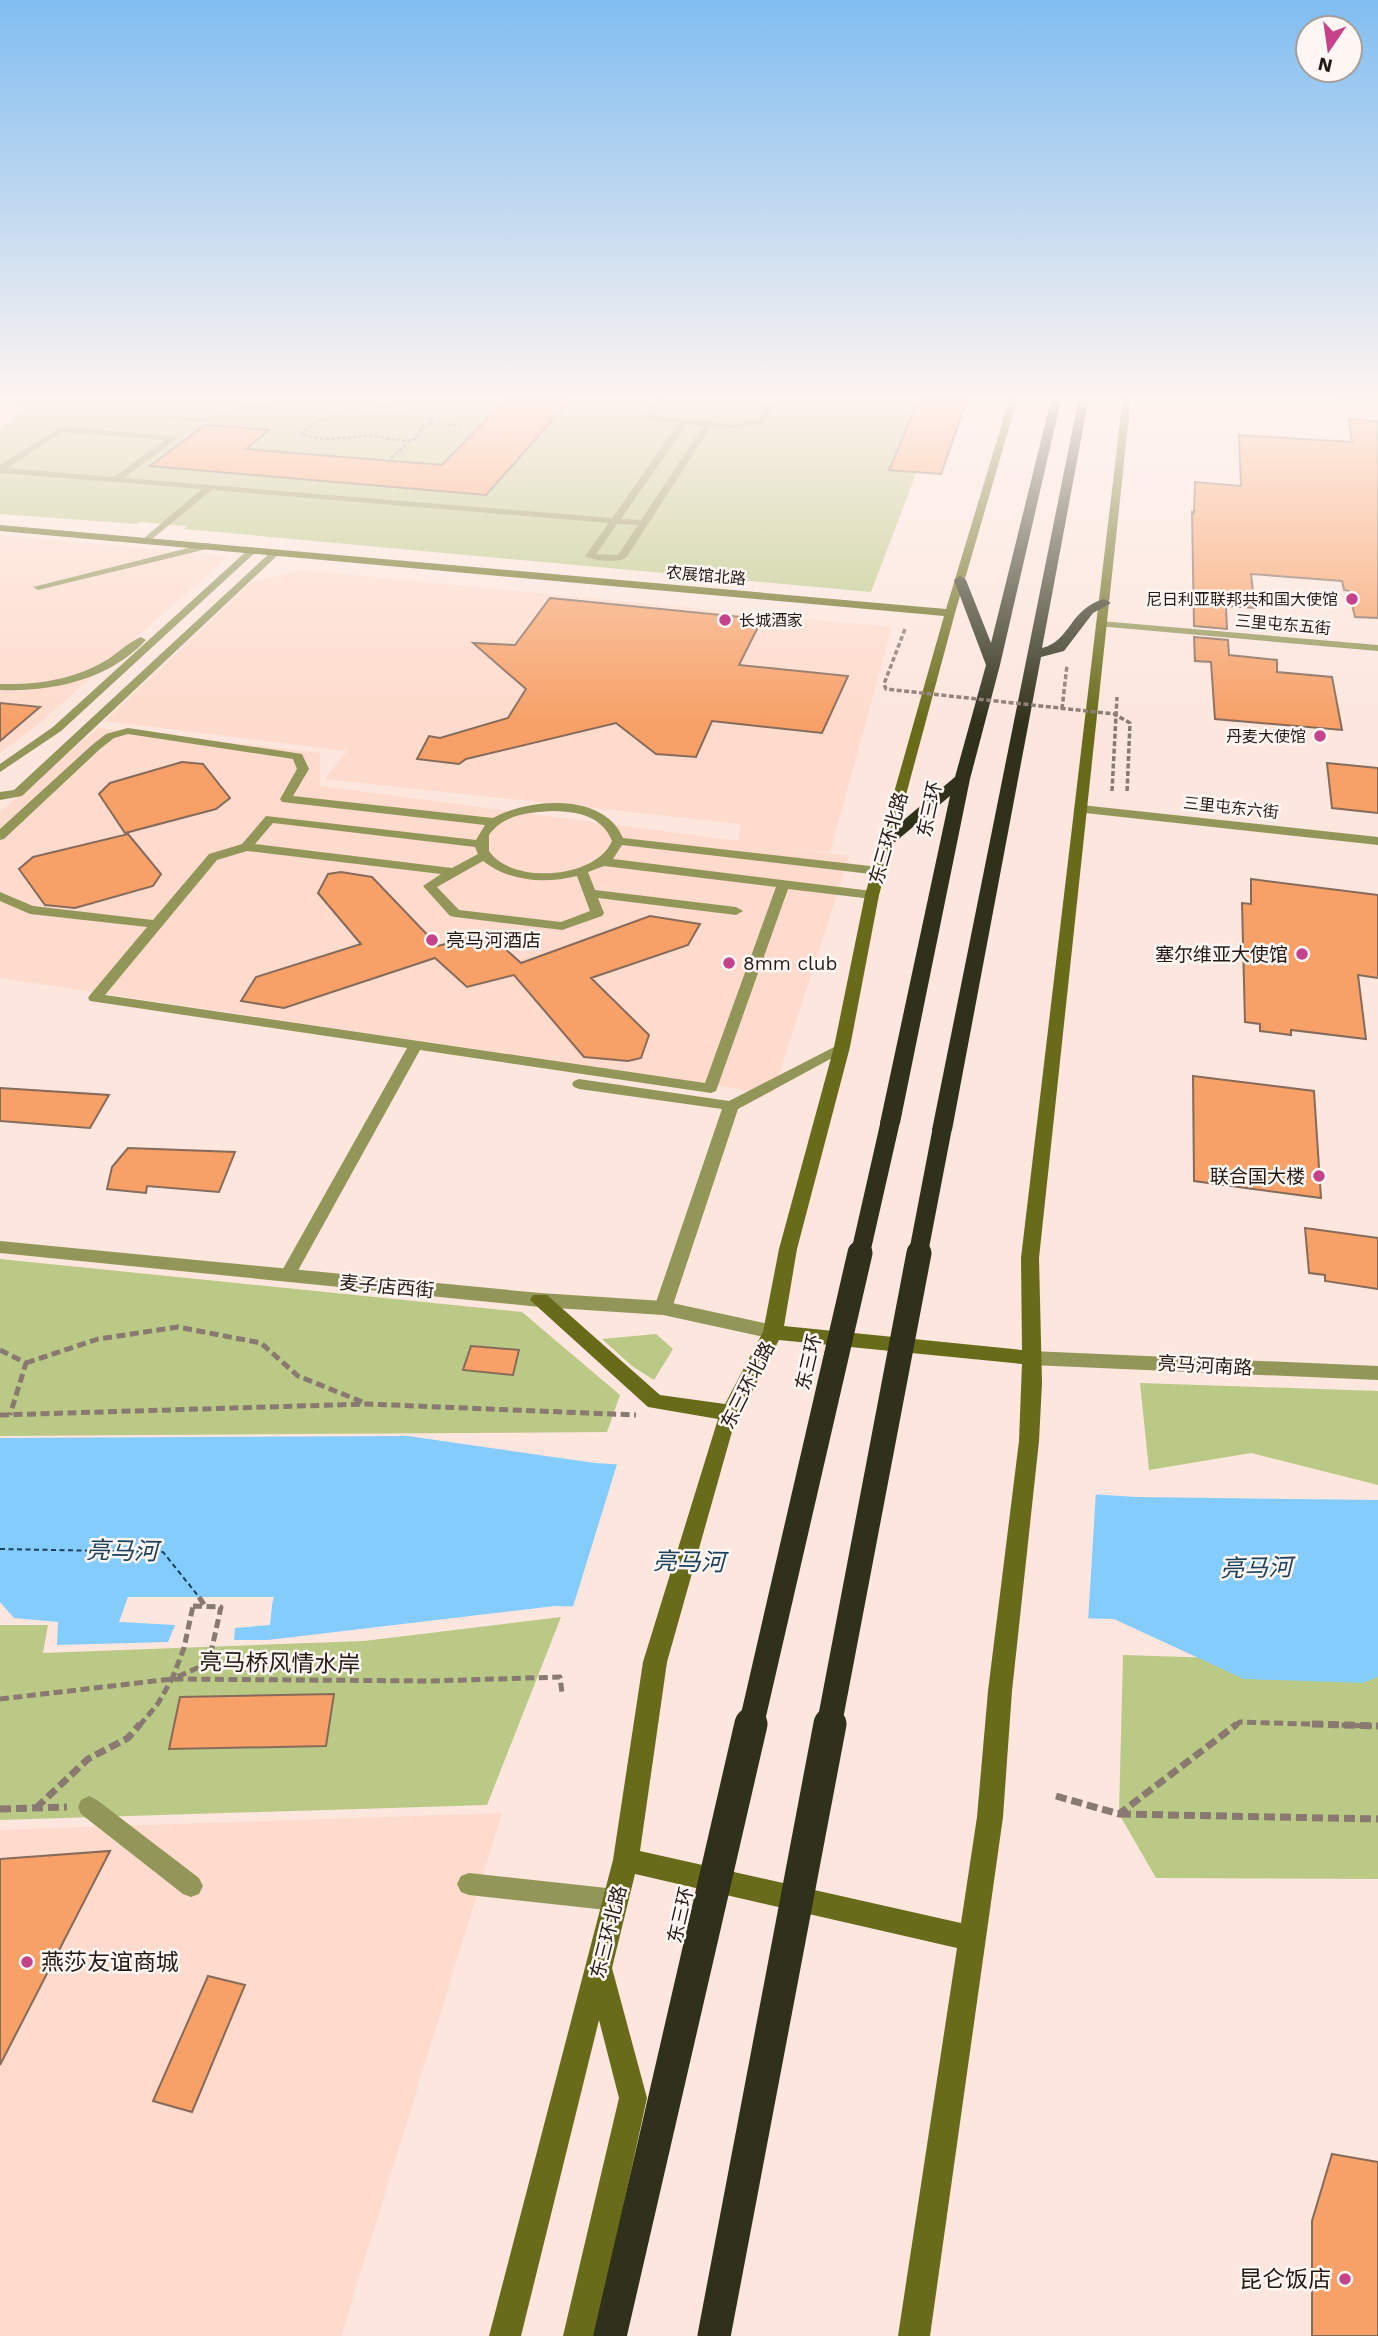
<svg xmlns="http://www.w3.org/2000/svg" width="1378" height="2336" font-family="'Work Sans','Noto Sans SC',sans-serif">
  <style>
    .built { fill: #fedbcc }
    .green { fill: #bbc986 }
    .water { fill: #84cbfe }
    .pier { fill: #fce6dd }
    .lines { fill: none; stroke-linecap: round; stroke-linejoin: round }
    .ferry { stroke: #1a405a; stroke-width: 2; stroke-dasharray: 5 3.5; stroke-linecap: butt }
    .building { fill: #f7a067; stroke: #876b5a; stroke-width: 2 }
    .path-far3 { stroke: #897971; stroke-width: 2.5; stroke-dasharray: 3.5 2; stroke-linecap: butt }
    .path-far2 { stroke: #897971; stroke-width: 3.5; stroke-dasharray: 5 2.5; stroke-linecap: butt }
    .path-far1 { stroke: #897971; stroke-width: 5; stroke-dasharray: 9 4.5; stroke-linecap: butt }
    .path { stroke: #897971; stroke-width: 7; stroke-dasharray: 11 5; stroke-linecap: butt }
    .lane { fill: #929658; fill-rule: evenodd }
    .street { fill: #929658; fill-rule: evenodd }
    .secondary { fill: #686b19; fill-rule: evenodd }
    .highway { fill: #30311b; fill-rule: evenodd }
    .path-bridge { stroke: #897971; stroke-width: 3.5; stroke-dasharray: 5 2.5; stroke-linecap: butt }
    .highway-bridge-far2 { stroke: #30311b; stroke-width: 19 }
    .highway-bridge-far1 { stroke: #30311b; stroke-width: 25 }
    .highway-bridge { stroke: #30311b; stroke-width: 33 }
    .poi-dot { fill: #c4438b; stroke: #fef7f4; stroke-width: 2.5 }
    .labels { text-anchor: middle; stroke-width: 5; stroke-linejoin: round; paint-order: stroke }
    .far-street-label { font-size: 16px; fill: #251913; stroke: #fef7f4 }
    .far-poi-label { font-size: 16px; fill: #251913; stroke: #fef7f4; text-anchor: end }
    .street-label { font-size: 19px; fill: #251913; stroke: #fef7f4 }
    .poi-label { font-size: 19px; fill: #251913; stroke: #fef7f4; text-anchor: start }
    .near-street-label { font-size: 23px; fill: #251913; stroke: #fef7f4 }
    .near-poi-label { font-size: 23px; fill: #251913; stroke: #fef7f4; text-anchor: start }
    .near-water-label { font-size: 24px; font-style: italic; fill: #1a405a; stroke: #fef7f4 }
  </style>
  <rect width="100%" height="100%" fill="#fce6dd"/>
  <!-- built -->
  <path class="built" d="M0 535 229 556 34 728 0 753Z
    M301 570 892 627 830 852 781 847 849 856 773 1094 0 978V812L98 728 320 753V786L738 841 741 824 325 779 347 751 105 721 252 582Z
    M502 1813 341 2336H0V1830Z"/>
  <!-- green -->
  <path class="green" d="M0 397H945L871 592 184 529 187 526 140 522 137 524 0 514V429L23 408 0 402Z
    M0 1259 522 1312 620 1395 607 1432 0 1436Z
    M656 1334 673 1349 654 1380 632 1366 602 1339Z
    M1140 1383 1378 1391V1485L1251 1453 1149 1470Z
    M561 1617 487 1805 0 1820V1625H48L43 1653 364 1641Z
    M1123 1655 1378 1663V1879L1156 1878 1119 1814Z"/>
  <!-- water -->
  <path class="water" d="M408 1436 595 1463 1137 1497 1378 1500V1677L1363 1683 1244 1679 1114 1619 555 1606 268 1640H234L235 1628 270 1625 273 1597H128L119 1622 175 1625 168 1642 57 1645 58 1622 14 1618 0 1602V1438Z"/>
  <!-- pier -->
  <path class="pier" d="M618 1461 1096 1491 1088 1622 572 1610Z
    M128 1597H274L267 1618 270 1601H130L123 1617Z"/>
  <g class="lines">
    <!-- ferry -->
    <path class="ferry" d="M0 1549 163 1552 199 1597"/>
  </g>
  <!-- building -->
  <path class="building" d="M508 397H573L486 495 150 466 205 425 269 430 246 449 442 465Z
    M920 397H968L941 474 889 470Z
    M1349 419 1378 421V618L1355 617 1349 591 1344 590 1342 581 1251 574 1255 608 1226 606 1227 629 1194 626 1192 512 1194 513 1195 482 1241 486 1239 435 1352 442Z
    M550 598 762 619 739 665 848 676 822 733 712 721 696 757 656 754 616 723 466 759 459 764 417 759 429 736 440 738 508 718 526 689 473 643 515 645Z
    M1194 637 1228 640 1229 655 1277 660V672L1332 677 1342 730 1215 719 1211 662 1195 661Z
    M0 703 40 707 0 741Z
    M182 762 203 764 230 798 216 809 125 833 99 794 110 783Z
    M1327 763 1378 768V813L1332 808Z
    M128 834 161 874 153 886 75 908 45 905 19 869 33 857Z
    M341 872 372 877 438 946 471 937 494 939 521 963 650 916 700 924 688 945 591 978 649 1035 641 1058 628 1061 584 1057 514 975 467 987 435 958 284 1008 241 1001 256 977 361 944 318 893 328 874Z
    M1251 879 1378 895V978L1358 975 1366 1039 1291 1030V1035L1260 1031V1024L1245 1022 1242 903 1251 904Z
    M1193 1076 1314 1091 1321 1198 1194 1181Z
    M0 1088 109 1095 90 1128 0 1121Z
    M128 1148 235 1152 219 1192 147 1186 146 1193 107 1189 112 1167Z
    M1305 1228 1378 1238V1289L1325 1281V1275L1309 1273Z
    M471 1346 519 1350 513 1375 463 1370Z
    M334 1694 326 1746 169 1749 180 1697Z
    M110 1851 0 2065V1859Z
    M208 1976 245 1985 192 2112 153 2101Z
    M1332 2154 1378 2162V2336H1312V2221Z"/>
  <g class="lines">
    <!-- path-far3 -->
    <path class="path-far3" d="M1183 397 1322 406
      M349 411 432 419 431 423 421 429 416 439C403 444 386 437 372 436 349 435 323 445 301 433L319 421Z
      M378 411 390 401
      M168 417 200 420 296 397
      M431 423 461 426
      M391 458 409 442"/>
    <!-- path-far2 -->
    <path class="path-far2" d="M1062 709 1067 665
      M1112 791 1117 697"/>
    <!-- path-far1 -->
    <path class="path-far1" d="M0 1350 26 1363 10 1415
      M26 1363 98 1339 178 1327 261 1343 298 1376 365 1403
      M0 1415 367 1404 636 1415
      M199 1597 205 1606
      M193 1606 221 1607 212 1648 202 1666 172 1679 184 1648Z
      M0 1699 172 1679 432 1681 560 1677 562 1693
      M139 1726 157 1705 172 1679
      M1235 1726 1240 1722 1372 1726"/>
    <!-- path -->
    <path class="path" d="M1312 1724 1378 1726
      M1056 1796 1119 1814 1237 1724
      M36 1808 88 1759 128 1738 140 1724
      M0 1809 67 1807
      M1120 1814 1378 1819"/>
    <!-- lane -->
    <path class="lane" d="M658 397H666L654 413 655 416 735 424 759 419 773 397 780 398 765 423 735 428 711 427 626 558C617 563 594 561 585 556L609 523 212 490 147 543 144 542V538L202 489 0 473V465L61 427 176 436V440L124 478 612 518 678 424 649 420 646 413ZM686 425 703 426 641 520 621 519ZM63 432 165 440 114 477 7 468ZM617 524 638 525 618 555 596 554Z
      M208 543 213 546 211 548 38 590 33 587Z
      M251 547 259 549 61 731 0 772V764L53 727Z
      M273 550 281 552 22 796 0 800V792L14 790Z
      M141 637 146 640C109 680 52 692 0 690V684C37 685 72 680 105 661 117 654 128 642 141 637Z
      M128 728 302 754 309 769 293 796 493 818C529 798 604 792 623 838L879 867 885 871 879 875 622 845 613 859 872 891 878 895 872 899 788 889 716 1091 711 1093 420 1050 295 1276 293 1280H281L279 1276 407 1048 90 1001 88 998 90 995 147 927 30 914 0 901V892L33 906 153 920 209 854 242 844 266 816 476 840 485 825 282 802 280 799 297 769 293 759 128 734 114 738 100 749 4 839 0 840V829L92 745 106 734ZM554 811C579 812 602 816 612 841 596 879 512 885 489 851V835C504 814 530 812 554 811ZM273 823 475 847 478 854 452 868 255 844ZM247 851 441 874 423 886 450 916 455 917 562 930 602 916 604 913 598 898 736 915 743 911 736 907 595 890 588 872 604 866 776 887 705 1083 105 995 217 860ZM483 861C510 882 545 884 577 876L590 911 561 922 459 910 437 887Z
      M842 1043 847 1044 849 1047 847 1050 738 1109 672 1308 669 1312H657L654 1308 722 1109 579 1089 574 1087 572 1084 574 1081 579 1079 729 1101Z
      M89 1796 97 1800 199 1878 203 1886 199 1894 191 1897 183 1894 81 1814 78 1807 81 1800Z
      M469 1873 616 1889 624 1892 628 1900 624 1908 616 1911 469 1895 461 1892 457 1884 461 1876Z"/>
    <!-- street -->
    <path class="street" d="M1101 621 1378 645V651L1097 626 1095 624Z
      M1081 805 1378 837V845L1076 812 1074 809Z
      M0 1241 540 1293 663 1301 773 1325 780 1327 783 1332 780 1337 773 1339 663 1315 540 1307 0 1253Z
      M1031 1351 1378 1366V1380L1031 1365 1024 1363 1021 1358 1024 1353Z"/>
    <!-- secondary -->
    <path class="secondary" d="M1010 397H1018L955 613 879 895 850 1047 797 1249 784 1326 1022 1350 1021 1258 1123 397H1131L1039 1258 1042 1383 1039 1441 1012 1691 1003 1817 930 2336H898L957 1948 635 1874 612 1968 647 2098 595 2336H563L619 2098 599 2020 521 2336H489L613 1860 643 1662 718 1419 648 1407 530 1300 533 1295H547L660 1395 725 1404 763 1332 779 1249 834 1047 865 895 944 616 0 531V525L946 609ZM779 1340 1022 1364 1019 1441 988 1691 977 1817 961 1923 640 1851 667 1662 733 1428Z
      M1331 397H1378V403L1335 400Z"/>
    <!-- highway -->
    <path class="highway" d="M1055 397 1061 400 1000 665 970 779 900 1123 897 1128H883L880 1123 950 796 895 842H883L881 839 955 777 986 665 954 580 960 576 966 580 991 643 1051 400Z
      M1083 399 1088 402 1042 648C1071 641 1069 609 1104 599L1111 603 1093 613 1064 651 1041 657 952 1130 949 1135H935L932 1130 1078 402Z"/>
    <!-- path-bridge -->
    <path class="path-bridge" d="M905 629 884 684 886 689 1114 714 1130 723 1127 793"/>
    <!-- highway-bridge-far2 -->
    <path class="highway-bridge-far2" d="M860 1255 890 1123
      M918 1255 942 1130"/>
    <!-- highway-bridge-far1 -->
    <path class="highway-bridge-far1" d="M751 1726 860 1253
      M829 1726 919 1253"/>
    <!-- highway-bridge -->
    <path class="highway-bridge" d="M610 2336 751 1724
      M714 2336 830 1724"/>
  </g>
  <!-- sky -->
  <linearGradient id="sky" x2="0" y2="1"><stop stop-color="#80bdf1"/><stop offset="0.55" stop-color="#fef4f0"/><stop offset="1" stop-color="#fef4f0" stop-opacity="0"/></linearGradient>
  <rect width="1378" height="724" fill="url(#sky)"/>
  <!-- markers -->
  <g class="poi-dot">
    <circle cx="1352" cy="599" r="7"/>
    <circle cx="725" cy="620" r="7"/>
    <circle cx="1320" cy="736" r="7"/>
    <circle cx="432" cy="940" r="7"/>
    <circle cx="1302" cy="954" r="7"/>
    <circle cx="729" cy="963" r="7"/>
    <circle cx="1319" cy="1176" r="7"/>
    <circle cx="27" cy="1962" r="7"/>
    <circle cx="1345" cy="2279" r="7"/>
  </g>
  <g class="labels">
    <!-- far-street labels -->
    <g class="far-street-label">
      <text transform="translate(706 575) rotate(5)" y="6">农展馆北路</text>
      <text transform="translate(1283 624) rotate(5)" y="6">三里屯东五街</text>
      <text transform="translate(1231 807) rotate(6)" y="6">三里屯东六街</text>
    </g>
    <!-- far-poi labels -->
    <g class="far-poi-label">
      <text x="1338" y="605">尼日利亚联邦共和国大使馆</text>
      <text x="739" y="626" text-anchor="start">长城酒家</text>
      <text x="1306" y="742">丹麦大使馆</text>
    </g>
    <!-- street labels -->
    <g class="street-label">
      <text transform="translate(929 809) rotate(-78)" y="7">东三环</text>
      <text transform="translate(888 838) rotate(-74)" y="7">东三环北路</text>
      <text transform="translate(387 1286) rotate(5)" y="7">麦子店西街</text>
      <text transform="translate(808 1362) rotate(-77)" y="7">东三环</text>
      <text transform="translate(1205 1365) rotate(3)" y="7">亮马河南路</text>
      <text transform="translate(747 1385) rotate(-63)" y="7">东三环北路</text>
      <text transform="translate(680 1915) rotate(-77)" y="7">东三环</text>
      <text transform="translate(608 1932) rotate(-76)" y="7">东三环北路</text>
    </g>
    <!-- poi labels -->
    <g class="poi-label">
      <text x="446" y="947">亮马河酒店</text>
      <text x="1288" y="961" text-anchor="end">塞尔维亚大使馆</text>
      <text x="743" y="970">8mm club</text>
      <text x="1305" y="1183" text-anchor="end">联合国大楼</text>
    </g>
    <!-- near-street labels -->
    <g class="near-street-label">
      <text transform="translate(280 1663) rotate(1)" y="8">亮马桥风情水岸</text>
    </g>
    <!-- near-poi labels -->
    <g class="near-poi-label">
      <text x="41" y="1970">燕莎友谊商城</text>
      <text x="1331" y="2287" text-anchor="end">昆仑饭店</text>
    </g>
    <!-- near-water labels -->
    <g class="near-water-label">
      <text transform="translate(122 1551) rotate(1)" y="8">亮马河</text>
      <text transform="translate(689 1562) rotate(1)" y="8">亮马河</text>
      <text transform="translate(1256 1568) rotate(-1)" y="8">亮马河</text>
    </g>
  </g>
  <!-- north arrow -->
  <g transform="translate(1329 49) rotate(193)"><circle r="33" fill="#fef7f4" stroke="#a79e9a" stroke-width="2"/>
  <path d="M0-5L12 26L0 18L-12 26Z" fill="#c4438b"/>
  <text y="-10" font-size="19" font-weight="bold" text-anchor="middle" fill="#251913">N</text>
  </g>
</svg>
